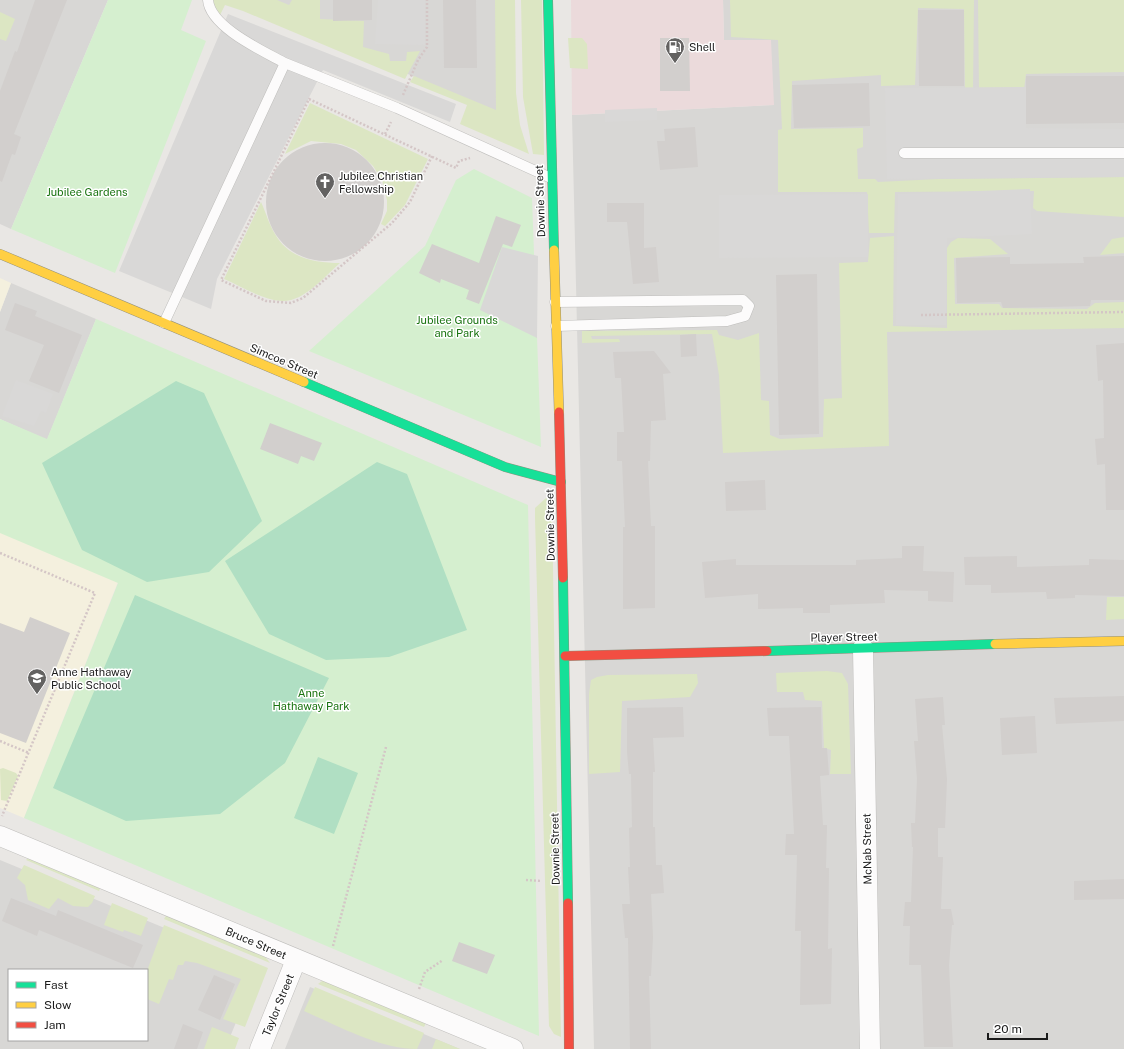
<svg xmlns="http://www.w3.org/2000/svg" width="1124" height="1049" font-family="'Public Sans',sans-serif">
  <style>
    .residential { fill: #d8d7d5; fill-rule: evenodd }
    .commercial { fill: #ebdadb }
    .education { fill: #f4f0de }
    .grass { fill: #dce6c3 }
    .park { fill: #d5efcf }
    .pitch { fill: #b0dfc3 }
    .parking { fill: #d9d8d7 }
    .building { fill: #d2cfcd }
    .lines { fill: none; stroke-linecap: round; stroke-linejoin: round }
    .lane-casing { stroke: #bfbebc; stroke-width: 11 }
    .street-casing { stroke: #bfbebc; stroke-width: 21 }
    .fast-casing { stroke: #92907d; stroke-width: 10 }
    .slow-casing { stroke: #92907d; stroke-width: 10 }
    .jam-casing { stroke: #92907d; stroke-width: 10 }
    .path { stroke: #d4c6c6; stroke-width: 2.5; stroke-dasharray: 2 2; stroke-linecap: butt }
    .lane { stroke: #fcfbfb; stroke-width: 10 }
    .street { stroke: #fcfbfb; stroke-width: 20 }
    .fast { stroke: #16e098; stroke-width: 9 }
    .slow { stroke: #ffcf43; stroke-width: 9 }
    .jam { stroke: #f24e42; stroke-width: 9 }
    .labels { text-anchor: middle; stroke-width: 3; stroke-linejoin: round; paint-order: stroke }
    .poi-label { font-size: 11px; fill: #1b1b1b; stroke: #fff; text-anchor: start }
    .park-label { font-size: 11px; fill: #197310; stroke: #fff }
    .street-label { font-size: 11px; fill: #1b1b1b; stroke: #fff }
  </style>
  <rect width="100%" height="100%" fill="#e9e7e4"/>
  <!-- residential -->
  <path class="residential" d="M0 0H108L11 229 0 224Z
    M240 0H511L512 120Z
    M723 0H1124V1049H594L572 115 774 105 724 40Z
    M11 283 96 319 47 440 0 419V312Z
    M0 860 259 967 225 1049H0ZM9 970H147V1040H9Z
    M310 987 460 1049H285Z"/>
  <!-- commercial -->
  <path class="commercial" d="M571 0H723L724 40H771L774 105 572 115Z"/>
  <!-- education -->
  <path class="education" d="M0 278 11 283 0 312Z
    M0 419 118 582 24 818 0 808Z"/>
  <!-- grass -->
  <path class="grass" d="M213 0H277L289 5 292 0H320V19L364 21 363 47 389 54 390 61H406L407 52 420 51 405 79 243 11 225 5 220 15 215 9Z
    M495 0H515L516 93 520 125 529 154 460 124 467 105 410 82 414 76 496 110Z
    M521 0H542L544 155 533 154 523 97Z
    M730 0H974L973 89 965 90 964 9 918 8 915 85 881 86V75L792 81 791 129 863 128V147L857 149 858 179H875L878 182 938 179 1124 177V217L1037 211 1033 208 1034 191 895 192 894 233H869L867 192H778V130L782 129 778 40 731 37Z
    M978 0H1124V72L1026 74 1024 89 979 91Z
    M0 12 15 19 6 41 0 39Z
    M568 38H582L587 44 588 69 570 68Z
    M310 103 428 159 405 205 385 226 381 224 387 211V200L382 180 373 166 356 150 341 144 311 141 285 154Z
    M261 202C266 213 269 224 275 234 288 258 315 263 340 263 325 276 304 302 282 301 262 300 241 286 224 279Z
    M894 236 893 326 947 328V248L951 242 958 238 990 239 1008 254 954 258 955 304H999L1002 308 1087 309 1095 303 1124 302V328L887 332 889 446 723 453 719 375 712 334 591 336 592 339H619L620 342 582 343V331L717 330 719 335 738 340 759 333 761 400 769 401 770 435 780 439 823 437 824 399 842 398 839 263 868 262 870 238Z
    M1124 237V253L1100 255 1112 239Z
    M546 498 551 502 552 510 561 1037 554 1034 549 1026 535 518V508Z
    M1107 597H1124V619L1106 620Z
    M827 671 842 673 848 684 851 774H830L831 750 824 748 822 701 805 700 803 692H777L776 673Z
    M697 674 698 683 690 697 622 701 620 772 589 774V694L591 680 597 677 608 675Z
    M3 768 16 773 18 776 7 801 1 800 0 769Z
    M29 857 101 886 99 891 26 860Z
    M24 865 95 896 92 903 88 907 73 906 58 898 49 909 28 900 25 885 17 878Z
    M112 903 148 918 141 936 124 930 123 932 104 925Z
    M167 914 264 955 270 963 164 919Z
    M164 925 268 968 245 1027 223 1019 241 979 197 963 185 961 183 965H178L173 980 169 979 159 1004 147 999V971Z
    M322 981 332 982 427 1021 424 1027 318 984Z
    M315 987 424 1033 417 1049C380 1049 338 1026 304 1011Z
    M212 1027 239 1038 235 1049H204Z
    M436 1039 460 1049H432Z"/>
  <!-- park -->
  <path class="park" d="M108 0H192L181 30 206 41 115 273 11 229Z
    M474 169 532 198 541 447 309 351 425 246 456 180Z
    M96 319 528 505 539 1036 24 818 118 583 0 533V419L47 439Z"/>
  <!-- pitch -->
  <path class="pitch" d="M176 381 204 393 262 521 209 572 147 582 82 550 42 463Z
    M377 462 407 474 467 630 389 657 326 660 269 634 225 561Z
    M135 595 329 678 285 763 220 814 126 821 53 788Z
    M318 757 358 773 334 834 294 818Z"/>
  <!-- parking -->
  <path class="parking" d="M378 0H425V45L375 44Z
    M228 14 456 104 450 122 323 70 217 279 211 309 119 271Z
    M1026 87V128L1124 129V177L887 179 885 88Z
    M657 108V120L605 122V110Z
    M1030 189 1032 234 947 238 946 325H896L898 194Z
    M868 194V257L719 258V195Z
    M502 247 538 256 537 338 480 310Z
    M16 380 53 394 46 413 41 411 34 426 2 416Z"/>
  <!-- building -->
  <path class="building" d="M35 0H67L14 134 21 137 15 155 12 154 2 182 0 181V91L15 51 17 52Z
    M333 0H372V20L333 21Z
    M443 0H476L477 68H444Z
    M918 10H964V86H919Z
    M660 38H689L690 91H660Z
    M1026 76H1124V123L1026 124Z
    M869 83 870 126 794 128 792 85Z
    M695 127 698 167 660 170 657 141H665L664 129Z
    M266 202a59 59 0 1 1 118 0a59 59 0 1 1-118 0Z
    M607 203H644V248L656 247 659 282 633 284 627 222H607Z
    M496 216 521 225 512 247 503 244 479 304 466 299 469 290 441 279 440 283 419 273 432 244 479 263Z
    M1124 256V300H1091L1090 306 1003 308 1001 302 957 303 956 258 1010 257V264L1084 263 1083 257Z
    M817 274 819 434 779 435 776 275Z
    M15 303 37 311 35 316 82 335 59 393 29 381 44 345 5 330Z
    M696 334 697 356 681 357 680 335Z
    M1124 343V510H1106L1105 464 1097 465 1095 439 1104 438 1103 380 1098 381 1096 345Z
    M654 351 671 373 663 374 666 420 651 421 650 461H648L651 526H655V608L623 609V527H625L622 461H617V432H624L621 378H615L613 352Z
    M270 423 322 443 314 461 301 456 298 464 260 449Z
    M765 480 766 510 726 511 725 482Z
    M902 546H924L923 571 954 572 953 602 928 601V591L884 590 885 603 830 605V613H803V608L758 609V594L705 598 702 562 736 559V565H856V560L902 558Z
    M1017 556V567L1089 565V559L1124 560V596L1075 595V598L1047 599 1046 592 991 593V585H965L964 557Z
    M30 617 70 633 26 743 0 733V623L24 632Z
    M1124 696V721L1056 724 1054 698Z
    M943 697 945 725H942L947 779 945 828H938V857H943L941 909H951L954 925H952L949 966 953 1047H924L921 965H909L910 926H903L905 902H911L913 847H912L911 823H915L917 779 914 741H918L915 699Z
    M683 707 684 737 653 738 655 772H653V827H655L656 865H662L664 893 651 894 653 937 651 976H649L651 1049H630L628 938H625L622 904H630L628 867H630L629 828 632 827 631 774H629L627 752V708Z
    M821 707 822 748H827L829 775 820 776 823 825H827L826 868H829L828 949 832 948 831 1004 800 1005 801 931H795L797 855H785L786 834H794L789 736H769L767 708Z
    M1035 716 1037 753 1002 755 1000 718Z
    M1124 879V899L1074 900V881Z
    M11 898 56 916 58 910 143 945 133 968 39 930 37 936 2 921Z
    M459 942 495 955 487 974 452 961Z
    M214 975 235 984 220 1020 198 1010Z
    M183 1024 203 1032 197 1049H174Z"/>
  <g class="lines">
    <defs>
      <path id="lane" d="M208 0C210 27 263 51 285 63
        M904 153H1124
        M555 302 743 300 749 306 745 316 727 321 556 326
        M164 323 285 63 397 108 551 178"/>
      <path id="street" d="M863 648 870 1049
        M0 836 513 1049
        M260 1049 296 960"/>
      <path id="fast" d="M548 0 554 250
        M304 382 505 467 561 482
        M563 578 568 903
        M767 651 995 644"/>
      <path id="slow" d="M554 250 559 412
        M0 254 304 382
        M995 644 1124 641"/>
      <path id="jam" d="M559 412 563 578
        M565 656 767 651
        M568 903 569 1049"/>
    </defs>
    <!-- lane casing -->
    <use href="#lane" class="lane-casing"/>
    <!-- street casing -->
    <use href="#street" class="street-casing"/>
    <!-- fast casing -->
    <use href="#fast" class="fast-casing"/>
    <!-- slow casing -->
    <use href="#slow" class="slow-casing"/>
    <!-- jam casing -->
    <use href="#jam" class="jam-casing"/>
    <!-- path -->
    <path class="path" d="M403 95 418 60 427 47V0
      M385 134 391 122
      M432 156 410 202 392 223 303 298 291 303 266 301 221 280 309 99 456 168 459 161 470 158
      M921 315 1124 312
      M0 553 95 593 2 816
      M0 741 29 753
      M526 880 542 881
      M333 946 386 747
      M419 989 425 972 443 960"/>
    <!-- lane -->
    <use href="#lane" class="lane"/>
    <!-- street -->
    <use href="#street" class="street"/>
    <!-- fast -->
    <use href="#fast" class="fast"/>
    <!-- slow -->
    <use href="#slow" class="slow"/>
    <!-- jam -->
    <use href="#jam" class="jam"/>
  </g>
  <!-- icons -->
  <defs>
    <symbol id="fuel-pin" viewBox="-11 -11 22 30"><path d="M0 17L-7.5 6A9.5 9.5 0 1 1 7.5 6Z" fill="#636261" stroke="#fff"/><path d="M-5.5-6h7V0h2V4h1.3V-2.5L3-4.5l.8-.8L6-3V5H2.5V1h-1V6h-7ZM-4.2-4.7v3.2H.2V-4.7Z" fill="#fff"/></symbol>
    <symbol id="church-pin" viewBox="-11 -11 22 30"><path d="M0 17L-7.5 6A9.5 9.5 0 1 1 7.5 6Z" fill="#636261" stroke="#fff"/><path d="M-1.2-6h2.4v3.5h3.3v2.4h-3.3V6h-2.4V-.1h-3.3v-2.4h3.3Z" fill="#fff"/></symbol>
    <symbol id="school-pin" viewBox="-11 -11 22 30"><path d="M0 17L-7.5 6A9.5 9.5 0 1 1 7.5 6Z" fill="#636261" stroke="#fff"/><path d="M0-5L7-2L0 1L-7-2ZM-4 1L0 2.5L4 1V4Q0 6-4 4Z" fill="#fff"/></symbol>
  </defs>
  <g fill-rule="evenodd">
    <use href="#fuel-pin" x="664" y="36" width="22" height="30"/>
    <use href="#church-pin" x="314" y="171" width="22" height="30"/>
    <use href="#school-pin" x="26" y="667" width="22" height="30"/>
  </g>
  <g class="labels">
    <!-- poi labels -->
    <g class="poi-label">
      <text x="689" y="51">Shell</text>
      <text x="339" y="180">Jubilee Christian<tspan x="339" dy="13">Fellowship</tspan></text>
      <text x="51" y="676">Anne Hathaway<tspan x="51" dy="13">Public School</tspan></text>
    </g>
    <!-- park labels -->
    <g class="park-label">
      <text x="87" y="196">Jubilee Gardens</text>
      <text x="457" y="324">Jubilee Grounds<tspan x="457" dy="13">and Park</tspan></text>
      <text x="311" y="697">Anne<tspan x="311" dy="13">Hathaway Park</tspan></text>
    </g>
    <!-- street labels -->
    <g class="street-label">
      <text transform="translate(540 201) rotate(-92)" y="4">Downie Street</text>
      <text transform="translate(284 361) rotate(23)" y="4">Simcoe Street</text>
      <text transform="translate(550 525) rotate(-91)" y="4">Downie Street</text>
      <text transform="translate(844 637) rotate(-1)" y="4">Player Street</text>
      <text transform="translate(555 849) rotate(-91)" y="4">Downie Street</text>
      <text transform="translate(867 849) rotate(-91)" y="4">McNab Street</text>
      <text transform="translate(256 943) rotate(23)" y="4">Bruce Street</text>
      <text transform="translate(278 1005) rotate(-68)" y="4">Taylor Street</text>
    </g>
  </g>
  <!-- legend -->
  <rect x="8" y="969" width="140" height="72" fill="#ffffff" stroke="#a4a4a4"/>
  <rect x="16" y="982" width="20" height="6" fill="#16e098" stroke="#a4a4a4"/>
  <text x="44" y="989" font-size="12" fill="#1b1b1b">Fast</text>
  <rect x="16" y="1002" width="20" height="6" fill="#ffcf43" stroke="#a4a4a4"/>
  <text x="44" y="1009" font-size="12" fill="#1b1b1b">Slow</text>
  <rect x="16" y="1022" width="20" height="6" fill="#f24e42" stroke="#a4a4a4"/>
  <text x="44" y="1029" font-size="12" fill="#1b1b1b">Jam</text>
  <!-- scale -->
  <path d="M988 1033v6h59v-6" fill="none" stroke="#1b1b1b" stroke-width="2"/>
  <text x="994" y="1033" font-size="12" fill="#1b1b1b" stroke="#ffffff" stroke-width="3" paint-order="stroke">20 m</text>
</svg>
